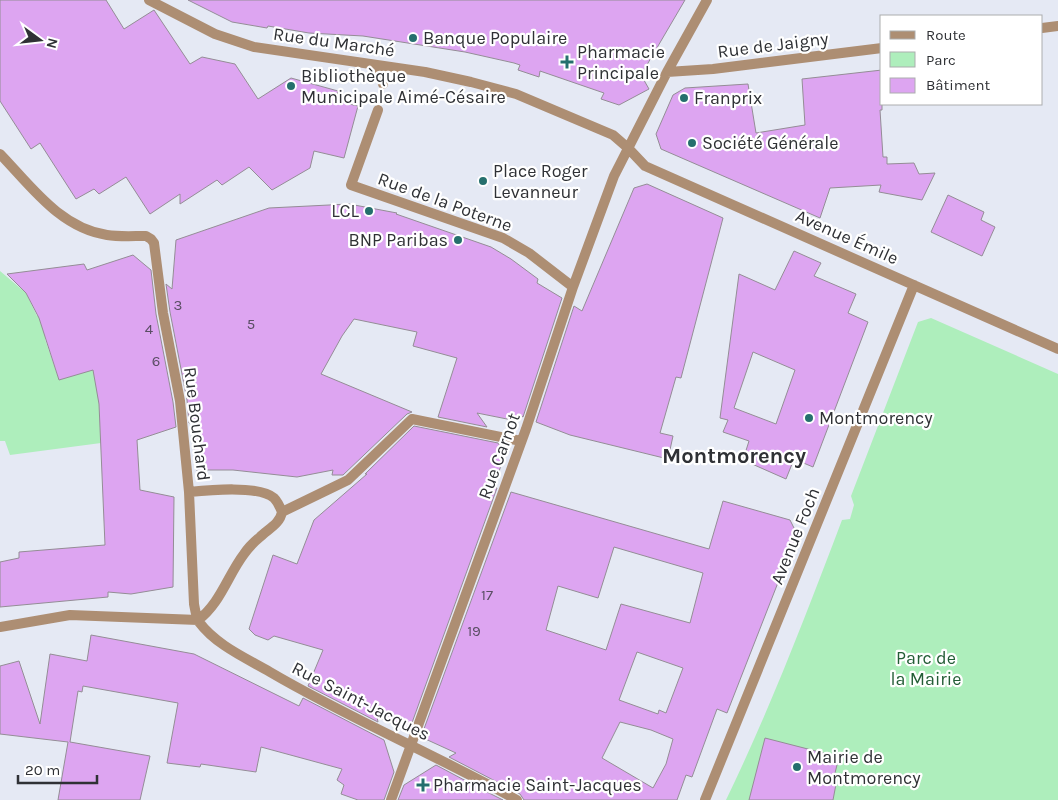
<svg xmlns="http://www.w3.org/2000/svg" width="1058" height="800" font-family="Karla,sans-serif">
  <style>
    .green { fill: #aeeebc }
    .building { fill: #dda5f1; stroke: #948d96; fill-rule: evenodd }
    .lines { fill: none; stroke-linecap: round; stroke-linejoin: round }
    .street { stroke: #ad8e73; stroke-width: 10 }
    .poi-dot { fill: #256f6d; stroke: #fff; stroke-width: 2 }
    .labels { text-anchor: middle; stroke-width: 4.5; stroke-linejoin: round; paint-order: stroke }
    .number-label { font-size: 15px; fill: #5a4e64 }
    .poi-label { font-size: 18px; fill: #2f3135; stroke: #fff; text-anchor: start }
    .street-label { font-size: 18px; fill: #2f3135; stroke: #fff }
    .park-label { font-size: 18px; fill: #235d36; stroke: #fff }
    .district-label { font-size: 22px; font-weight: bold; fill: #2f3135; stroke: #fff }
  </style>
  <rect width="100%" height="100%" fill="#e5e9f4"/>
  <!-- green -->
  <path class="green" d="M0 271 26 293 37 316 48 312 45 339 59 380 87 371 104 304 99 404 101 443 10 455 5 441H0Z
    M931 318 1058 374V800H726C770 709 806 615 842 520L850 519 854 505 851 496 918 322Z"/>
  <!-- building -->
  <path class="building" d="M0 0H106L124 29 154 10 190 64 202 57 235 64 258 99 291 78 338 91 336 101 358 106 344 158 314 151 310 168 272 190 249 167 222 185 217 180 180 204V194L150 214 126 177 99 194 94 189 76 199 40 143 31 149 0 101Z
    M188 0H685L641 75 649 89 619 105 601 99 604 93 540 71 539 77 518 70 520 65 514 63 465 52 363 36 309 33 268 26 267 28 232 22Z
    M882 70V110H880L883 157H887V164L914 163 919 174 935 173 922 200 879 192 881 185 830 188 820 218 661 149 656 134 673 95 685 88 748 84 756 133 805 125 802 79Z
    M647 184 723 218 681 378 676 377 660 433 673 436 668 459 570 435 536 422 574 306 582 311 634 188Z
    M948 195 984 212 981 220 995 227 982 256 931 232Z
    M349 204 397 213 396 214 491 247 511 259 538 279 537 283 562 298 523 417 520 415 517 421 477 413 487 427 438 417 457 358 413 346 417 332 354 319 342 336 321 374 412 412 407 414 343 475H332L333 470 297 477 233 470H196L192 422 189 423 187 400 170 312 166 284 172 289 176 240 269 208Z
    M794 251 821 263 814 276 856 294 848 313 868 322 813 467 794 459 786 479 743 460 749 441 723 432 728 420 720 418 739 274 775 290ZM753 352 795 370 776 424 734 408Z
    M133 255 151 270 156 314 173 402 176 427 137 440 140 490 174 497 173 587 131 594 108 592V597L0 607V562L19 558V552L105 545 99 404 93 370 59 380 39 318 26 293 7 274 84 264 87 270Z
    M414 426 498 443 505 453 494 487 497 488 409 731 377 717 378 722 308 686 323 650 274 636 268 640 255 635 249 629 273 555 297 564 314 520 367 474H365Z
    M511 492 709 549 723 501 790 520 797 534 727 713 717 709 692 777 686 775 677 800H524L520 794 449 757 456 753 421 737ZM614 547 703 573 690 623 621 604 606 650 546 630 558 586 598 598ZM637 652 683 668 666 713 659 710 658 714 619 700ZM620 722 651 730 673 739 666 764 653 788 602 758Z
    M91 635 194 654 299 706 303 698 384 740 394 772 384 800H358L341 794 344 785 337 780 342 769 261 747 256 772 201 764 200 767 167 763 178 703 83 686 82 692 78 691 70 742 150 756 140 800H58L68 742 0 734V666L19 661 40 724 50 654 87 661Z
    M765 738 839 757 834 777 837 779 833 800H749Z
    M436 765 483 790 503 800H398L404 785Z"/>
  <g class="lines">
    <!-- street -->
    <path class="street" d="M149 0 215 34 254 47 425 72 471 82 516 94 613 135 628 148 645 166 1058 349
      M1042 28 1058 26
      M379 67 383 84
      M667 72 713 69 882 48
      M378 110 351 185 503 238 529 253 573 287
      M0 154C31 186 60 228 107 235 119 237 133 236 146 236L151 239 154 243 163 313 180 401 189 492 194 604C195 609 196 617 199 622 216 645 246 658 270 672 350 719 436 755 517 800
      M189 492C209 490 259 485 274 498 278 502 280 507 282 512 280 524 268 529 260 537 254 542 248 548 244 554 228 575 220 604 198 620
      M282 512 348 480 412 419 521 441
      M0 627 70 615 198 620
      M391 800 526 429 573 287 614 176 667 72 707 0
      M705 800 914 285"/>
  </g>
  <!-- markers -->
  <g class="poi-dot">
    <circle cx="413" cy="38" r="5"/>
    <path d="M564.5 54.5h5v5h5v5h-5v5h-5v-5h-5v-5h5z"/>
    <circle cx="291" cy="86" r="5"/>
    <circle cx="684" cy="98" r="5"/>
    <circle cx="692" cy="143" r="5"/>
    <circle cx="483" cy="181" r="5"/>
    <circle cx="369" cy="211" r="5"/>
    <circle cx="458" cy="240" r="5"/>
    <circle cx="809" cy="418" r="5"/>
    <circle cx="797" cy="767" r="5"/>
    <path d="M420.5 777.5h5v5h5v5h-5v5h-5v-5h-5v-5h5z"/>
  </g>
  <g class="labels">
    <!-- number labels -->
    <g class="number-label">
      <text x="178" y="310">3</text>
      <text x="251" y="329">5</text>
      <text x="149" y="334">4</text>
      <text x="156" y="366">6</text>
      <text x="487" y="600">17</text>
      <text x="474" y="636">19</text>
    </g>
    <!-- poi labels -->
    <g class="poi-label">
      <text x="423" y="44">Banque Populaire</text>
      <text x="577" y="58">Pharmacie<tspan x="577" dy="21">Principale</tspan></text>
      <text x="301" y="82">Bibliothèque<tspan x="301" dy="21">Municipale Aimé-Césaire</tspan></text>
      <text x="694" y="104">Franprix</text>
      <text x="702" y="149">Société Générale</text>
      <text x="493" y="177">Place Roger<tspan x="493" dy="21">Levanneur</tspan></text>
      <text x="359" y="217" text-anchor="end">LCL</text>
      <text x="448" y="246" text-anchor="end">BNP Paribas</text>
      <text x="819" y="424">Montmorency</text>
      <text x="807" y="763">Mairie de<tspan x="807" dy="21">Montmorency</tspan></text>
      <text x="433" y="791">Pharmacie Saint-Jacques</text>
    </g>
    <!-- street labels -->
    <g class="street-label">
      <text transform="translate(334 42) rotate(8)" y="6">Rue du Marché</text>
      <text transform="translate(773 45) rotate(-7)" y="6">Rue de Jaigny</text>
      <text transform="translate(445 202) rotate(20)" y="6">Rue de la Poterne</text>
      <text transform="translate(847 237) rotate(24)" y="6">Avenue Émile</text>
      <text transform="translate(197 424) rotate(83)" y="6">Rue Bouchard</text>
      <text transform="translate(499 456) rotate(-70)" y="6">Rue Carnot</text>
      <text transform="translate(795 536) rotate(-68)" y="6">Avenue Foch</text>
      <text transform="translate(361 701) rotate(27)" y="6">Rue Saint-Jacques</text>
    </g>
    <!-- park labels -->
    <g class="park-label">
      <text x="926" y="664">Parc de<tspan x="926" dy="21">la Mairie</tspan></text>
    </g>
    <!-- district labels -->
    <g class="district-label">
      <text x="734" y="463">Montmorency</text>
    </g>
  </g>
  <!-- legend -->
  <rect x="880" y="15" width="162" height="90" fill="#ffffff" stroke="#acadae"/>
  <rect x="890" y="31" width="25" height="8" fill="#ad8e73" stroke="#acadae"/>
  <text x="926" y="40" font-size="15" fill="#2f3135">Route</text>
  <rect x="890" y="52" width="25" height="15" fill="#aeeebc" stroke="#acadae"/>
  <text x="926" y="65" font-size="15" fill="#2f3135">Parc</text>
  <rect x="890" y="78" width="25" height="15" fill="#dda5f1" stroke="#acadae"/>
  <text x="926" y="90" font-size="15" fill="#2f3135">Bâtiment</text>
  <!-- north arrow -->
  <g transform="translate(40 40) rotate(105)" stroke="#ffffff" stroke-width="4" paint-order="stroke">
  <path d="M0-4L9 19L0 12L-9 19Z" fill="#2f3135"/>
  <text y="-8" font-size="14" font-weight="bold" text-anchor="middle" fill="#2f3135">N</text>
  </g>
  <!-- scale -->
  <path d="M18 775v8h79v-8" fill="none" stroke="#2f3135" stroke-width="2.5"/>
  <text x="25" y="775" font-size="15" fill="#2f3135" stroke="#ffffff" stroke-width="4" paint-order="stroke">20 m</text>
</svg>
